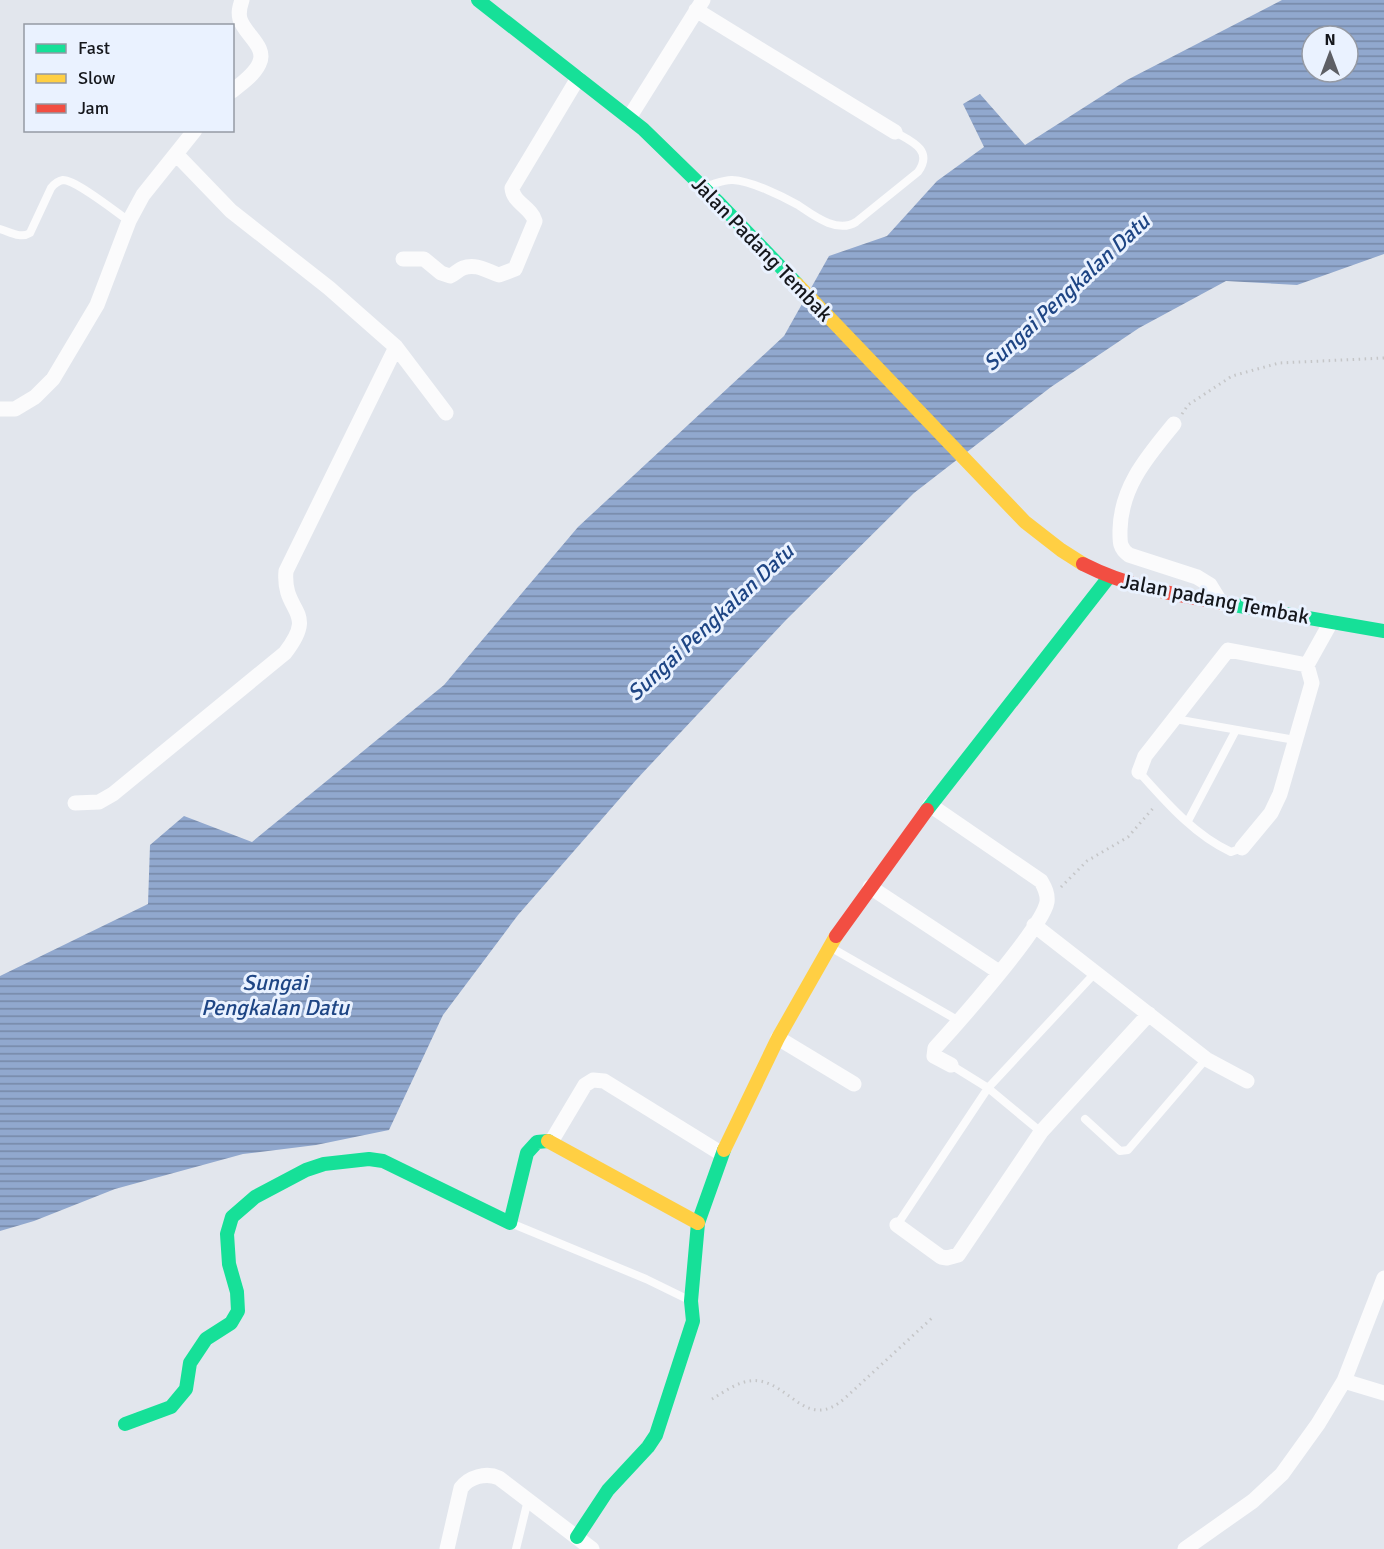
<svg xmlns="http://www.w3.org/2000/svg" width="1384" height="1549" font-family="Signika,sans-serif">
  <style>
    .water { fill: url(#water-rules); fill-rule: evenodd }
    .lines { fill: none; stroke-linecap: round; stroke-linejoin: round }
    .path { stroke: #c5c6c8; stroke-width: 3; stroke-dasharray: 1.5 4.5; stroke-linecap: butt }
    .lane { stroke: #fbfbfc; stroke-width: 8 }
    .street { stroke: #fbfbfc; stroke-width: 15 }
    .fast { stroke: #16e098; stroke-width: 14 }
    .slow { stroke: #ffcf43; stroke-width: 14 }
    .jam { stroke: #f24e42; stroke-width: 14 }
    .labels { text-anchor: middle; stroke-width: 6; stroke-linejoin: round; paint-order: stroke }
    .street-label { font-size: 21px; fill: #15171c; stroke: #eaf2ff }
    .water-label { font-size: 22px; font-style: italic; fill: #1e4584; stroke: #eaf2ff }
  </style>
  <defs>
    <pattern id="water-rules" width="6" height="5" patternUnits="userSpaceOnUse" patternTransform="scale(1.5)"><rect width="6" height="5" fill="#91a8ce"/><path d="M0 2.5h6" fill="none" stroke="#7588a6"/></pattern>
  </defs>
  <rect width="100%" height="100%" fill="#e2e6ed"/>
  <!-- water -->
  <path class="water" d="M1282 0H1384V254L1297 285 1226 281 1139 328 1051 387 914 493 786 620 636 780 518 915 443 1015 389 1130 316 1145 243 1154 115 1189 34 1221 0 1231V976L148 904 150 845 184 816 252 842 444 685 578 527 784 336 829 256 887 236 937 181 984 147 963 104 980 94 1025 145 1127 80ZM1312 36H1348V72H1312Z"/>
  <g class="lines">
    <!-- path -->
    <path class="path" d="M1182 414 1188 405 1232 376 1279 363 1384 358
      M1061 887 1087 861 1128 837 1155 806
      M712 1399C726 1391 742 1378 760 1381 792 1387 808 1430 844 1399L932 1318"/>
    <!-- lane -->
    <path class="lane" d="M706 186C715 184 725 179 733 180 751 181 782 196 798 205 813 215 837 234 856 222L918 172C934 150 911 141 895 132
      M0 229C10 232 21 239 30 233L51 188C54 184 58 181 63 180 76 180 116 212 129 221
      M1175 719 1295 740
      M1139 772C1165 801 1194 835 1231 852L1242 848
      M1188 821 1236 730
      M830 947 959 1021
      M951 1065 988 1088 1041 1132
      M1085 1119 1120 1151 1128 1150 1206 1059
      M513 1224 646 1279 689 1300
      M897 1225 988 1088 1095 973
      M516 1549 528 1500"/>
    <!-- street -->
    <path class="street" d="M696 10 895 132
      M232 91C241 84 254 75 259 64 268 47 244 34 240 19 238 12 240 6 242 0
      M629 118 703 0
      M176 154 231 211 329 288 396 347 446 413
      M403 259H424L441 273 450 276C455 274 458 270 463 268 476 263 487 271 499 275L515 269 535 221C531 207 513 203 512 188L578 78
      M0 409H15L35 397 53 379 97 305 129 221 143 195 195 130
      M1174 424C1148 456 1121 486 1120 530 1120 541 1119 548 1129 555L1197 577 1210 585 1221 603
      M1139 772 1145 756 1228 650 1307 665 1331 622
      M75 803 99 802 113 794 285 653C319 609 282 614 286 571L396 347
      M930 805 1041 881C1045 888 1048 894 1047 902 1043 927 956 1025 935 1048L934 1056 951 1065
      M1242 848 1271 813 1280 794 1312 683 1307 665
      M870 887 999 972
      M1034 925 1206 1059 1247 1081
      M778 1038 854 1084
      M551 1142 585 1085 593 1080 604 1081 722 1154
      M897 1225 941 1257 947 1258 958 1255 1041 1132 1149 1014
      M1344 1381 1384 1393
      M447 1549 461 1488C469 1477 486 1472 499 1478L592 1549
      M1185 1549 1253 1501 1282 1474 1318 1424 1344 1381 1384 1278"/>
    <!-- fast -->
    <path class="fast" d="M478 0 643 129 719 203 797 284
      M1228 604 1384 631
      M927 810 1109 577
      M125 1424 171 1407 186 1389 190 1363 206 1339 231 1323 238 1311 237 1292 229 1264 227 1234 232 1217 255 1197 306 1170 324 1164 369 1159 383 1161 510 1223 527 1153 537 1142 548 1141
      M577 1537 608 1490 648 1447 656 1435 693 1321 691 1301 698 1223 724 1150"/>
    <!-- slow -->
    <path class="slow" d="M797 284 1025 522 1061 550 1083 564
      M548 1141 698 1223
      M724 1150 778 1038 836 936"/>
    <!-- jam -->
    <path class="jam" d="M1083 564C1130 588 1177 595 1228 604
      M836 936 927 810"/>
  </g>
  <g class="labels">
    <!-- street labels -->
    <g class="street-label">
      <text transform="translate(762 249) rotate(46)" y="7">Jalan Padang Tembak</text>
      <text transform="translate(1215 599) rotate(11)" y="7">Jalan padang Tembak</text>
    </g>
    <!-- water labels -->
    <g class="water-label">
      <text transform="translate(1066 292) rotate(-43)" y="8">Sungai Pengkalan Datu</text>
      <text transform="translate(710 622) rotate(-43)" y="8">Sungai Pengkalan Datu</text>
      <text x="275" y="990">Sungai<tspan x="275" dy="25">Pengkalan Datu</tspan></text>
    </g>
  </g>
  <!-- legend -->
  <rect x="24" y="24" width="210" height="108" fill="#eaf2ff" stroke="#959aa4" stroke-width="1.5"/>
  <rect x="36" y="44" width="30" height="9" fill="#16e098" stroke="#959aa4" stroke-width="1.5"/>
  <text x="78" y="54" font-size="18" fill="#15171c">Fast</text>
  <rect x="36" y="74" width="30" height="9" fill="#ffcf43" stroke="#959aa4" stroke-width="1.5"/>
  <text x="78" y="84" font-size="18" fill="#15171c">Slow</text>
  <rect x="36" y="104" width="30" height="9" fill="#f24e42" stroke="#959aa4" stroke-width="1.5"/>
  <text x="78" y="114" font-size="18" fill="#15171c">Jam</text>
  <!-- north arrow -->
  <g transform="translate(1330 54)"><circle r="28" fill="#eaf2ff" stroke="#959aa4" stroke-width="1.5"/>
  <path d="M0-4.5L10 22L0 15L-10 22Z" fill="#5d5f65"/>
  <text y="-9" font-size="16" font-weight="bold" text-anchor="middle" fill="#15171c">N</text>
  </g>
</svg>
